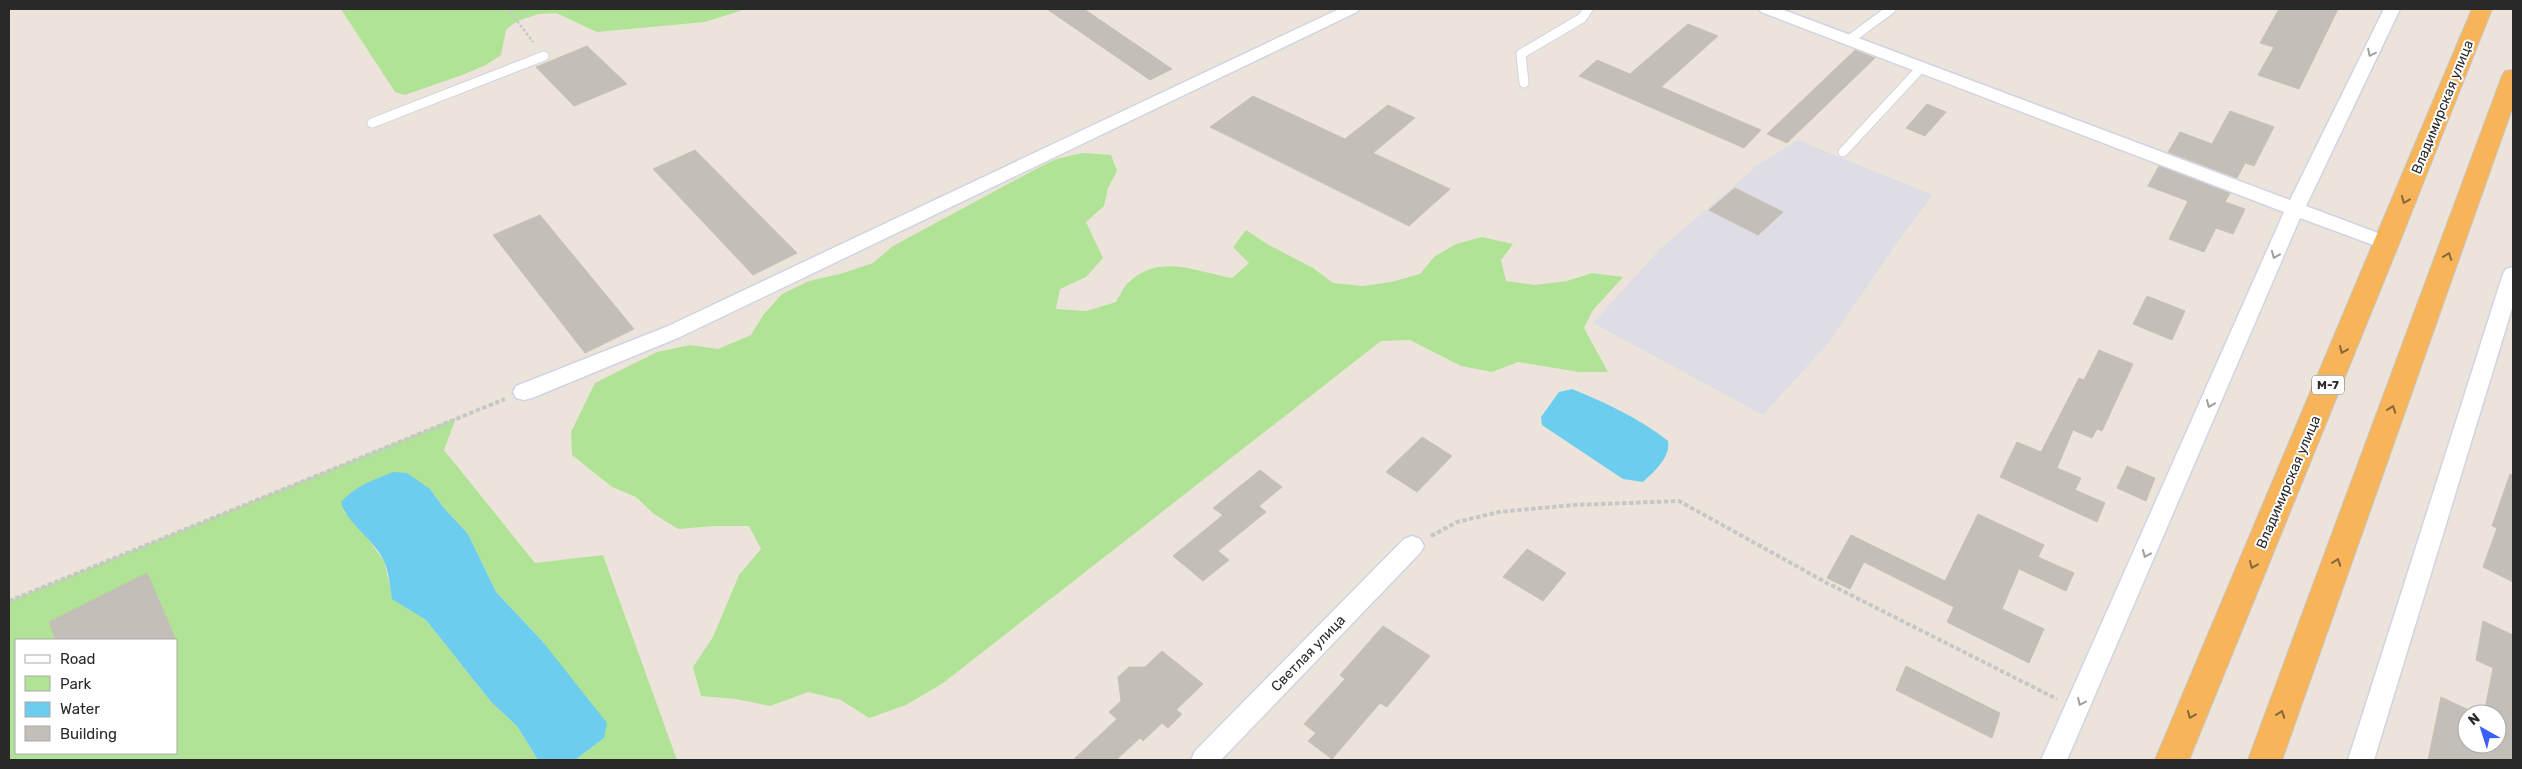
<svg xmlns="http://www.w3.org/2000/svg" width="2522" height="769" font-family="Rubik,sans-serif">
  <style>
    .industrial { fill: #dedce4 }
    .green { fill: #b1e397; fill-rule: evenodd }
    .water { fill: #6dcdef }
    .building { fill: #c4beb8; stroke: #c7c0b5 }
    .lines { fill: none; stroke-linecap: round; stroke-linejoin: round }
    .service-casing { stroke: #d0d4e2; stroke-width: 11 }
    .minor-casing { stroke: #d0d4e2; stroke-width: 3 }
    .trunk-casing { stroke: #c7c7c7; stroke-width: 2 }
    .path-far1 { stroke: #c7c7c7; stroke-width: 2.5; stroke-dasharray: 3 2; stroke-linecap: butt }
    .path { stroke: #c7c7c7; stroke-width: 4; stroke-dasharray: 4.5 2.5; stroke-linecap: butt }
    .service { stroke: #fff; stroke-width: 9 }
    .minor { fill: #fff; fill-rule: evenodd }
    .trunk { fill: #f8b458; fill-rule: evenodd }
    .oneway { stroke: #9f9f9f }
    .oneway2 { stroke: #86683e }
    .labels { text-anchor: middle; stroke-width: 4; stroke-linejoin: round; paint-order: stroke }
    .shield { fill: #fff; stroke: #696969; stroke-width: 1 }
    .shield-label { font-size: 12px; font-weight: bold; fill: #292929 }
    .street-label { font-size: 14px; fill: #292929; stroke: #fff }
  </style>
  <rect width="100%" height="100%" fill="#ece4db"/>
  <!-- industrial -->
  <path class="industrial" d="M1798 140 1933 195 1899 240 1829 342 1763 415 1593 323 1659 250 1758 165Z"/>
  <!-- green -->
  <path class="green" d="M341 9H746L705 22 597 32 556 13 539 14 517 21 506 30 501 55 486 65 462 75 405 95 395 92Z
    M1082 153 1111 155 1117 171 1108 188 1104 206 1086 222 1103 258 1086 277 1060 289 1056 309 1086 311 1116 302C1120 296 1123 287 1129 282 1160 253 1196 272 1232 278L1249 263 1233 247 1246 230 1267 244 1313 268 1333 283 1363 286 1391 282 1420 274 1434 257 1456 244 1482 237 1513 244 1501 260 1506 281 1535 285 1567 281 1592 273 1623 277 1593 310 1584 328 1608 372H1579L1518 362 1492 372 1461 366 1410 340 1381 341 943 683 906 705 869 718 841 700 808 692 770 706 736 699 701 696 693 667 713 637 739 575 761 549 749 526H715L678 529 654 514 636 497 612 487 572 455 571 432 595 383 657 352 690 345 718 349 751 335 764 314 782 294 809 281 840 274 873 263 893 246 1032 171 1056 159Z
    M456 418 444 450 535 563 603 555 677 760H575L604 738 543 642 496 592 468 534 443 507 430 489 343 511 361 529 384 561 393 599 426 620 492 703 517 726 538 760H9V601ZM16 640H176V753H16Z"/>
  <!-- water -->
  <path class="water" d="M1572 389C1604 402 1641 419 1668 441 1671 457 1654 472 1643 482L1623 479 1542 425 1541 417 1559 392Z
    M393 472 407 473 430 489 443 507 468 534 496 592 543 642 607 723 604 738 575 760H538L517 726 492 703 426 620 392 599C390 587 389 572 384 561 375 540 345 522 341 502 355 486 374 480 393 472Z"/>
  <!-- building -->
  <path class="building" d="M1047 9H1084L1172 69 1150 80Z
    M2279 9H2338L2299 89 2258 75 2274 47 2260 43Z
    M1688 24 1718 36 1661 87 1761 130 1744 148 1579 76 1597 60 1630 74Z
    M587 46 627 84 574 106 536 67Z
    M1855 50 1875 58 1787 143 1767 134Z
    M1253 96 1345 139 1388 105 1415 118 1373 153 1450 189 1409 226 1210 127Z
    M1927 104 1946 112 1925 136 1906 128Z
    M2230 111 2274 127 2254 166 2245 163 2237 178 2168 152 2180 132 2212 144Z
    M695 150 797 253 753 275 653 169Z
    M2159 166 2230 193 2225 202 2245 209 2233 234 2216 228 2204 252 2169 239 2188 201 2148 186Z
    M1735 188 1783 212 1758 235 1709 210Z
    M540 215 634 329 585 353 493 235Z
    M2147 296 2185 311 2172 340 2133 324Z
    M2099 350 2133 364 2102 431 2097 429 2092 438 2073 430 2057 468 2081 478 2075 490 2105 503 2097 522 2000 477 2017 442 2041 452 2079 378 2084 380Z
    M1422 437 1452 456 1417 492 1386 472Z
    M2127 466 2155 478 2146 501 2117 488Z
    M1260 470 1282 487 1259 506 1266 512 1218 551 1229 560 1203 581 1173 556 1223 515 1213 508Z
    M2510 474 2513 475V582L2483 567 2497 528 2492 526Z
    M1978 514 2044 545 2038 557 2074 573 2066 591 2019 569 2002 609 2044 629 2029 663 1947 622 1954 607 1864 562 1850 589 1827 578 1851 535 1945 581Z
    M1527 549 1566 573 1543 601 1503 577Z
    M147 573 176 640H56L49 622Z
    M2483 621 2513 635V760H2428L2441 697 2477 714H2467V744H2497V714H2484L2493 668 2476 660Z
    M1383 626 1430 656 1387 707 1380 703 1332 759 1308 741 1316 733 1304 724 1345 679 1340 675Z
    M1162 651 1203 684 1176 710 1182 714 1168 728 1162 723 1143 741 1140 738 1116 760H1073L1117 719 1109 712 1121 701 1118 677 1129 667H1145Z
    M1906 666 2000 713 1992 738 1896 690Z"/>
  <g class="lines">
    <defs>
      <path id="service" d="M1849 40 1891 9
        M1524 83 1521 54 1582 18 1588 9
        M372 123 544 56
        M1843 152 1921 68"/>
      <path id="minor" d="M1339 9H1359L1357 12 680 337 532 398 524 400 516 398 513 392 516 386 666 327Z
        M1759 9H1781L2290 200 2384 9H2400L2306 206 2394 239 2397 244 2394 249 2387 250 2300 218 2067 760H2041L2284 212 1761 12Z
        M2513 267V305L2374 760H2348L2503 274 2506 269Z
        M1412 536 1420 539 1424 546 1420 553 1221 760H1191L1195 751 1404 539Z"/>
      <path id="trunk" d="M2472 9H2492L2399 244 2189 760H2155Z
        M2513 70V106L2282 760H2248L2502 76 2505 71Z"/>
    </defs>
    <!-- service casing -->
    <use href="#service" class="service-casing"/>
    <!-- minor casing -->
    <use href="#minor" class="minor-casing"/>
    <!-- trunk casing -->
    <use href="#trunk" class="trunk-casing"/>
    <!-- path-far1 -->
    <path class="path-far1" d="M508 9 533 42"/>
    <!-- path -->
    <path class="path" d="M1431 536 1457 522 1499 512 1573 505 1679 501 1827 583 2057 699
      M9 601 505 399"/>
    <!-- service -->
    <use href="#service" class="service"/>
    <!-- minor -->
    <use href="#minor" class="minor"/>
    <!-- trunk -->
    <use href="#trunk" class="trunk"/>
  </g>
  <!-- one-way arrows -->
  <defs><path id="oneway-chevron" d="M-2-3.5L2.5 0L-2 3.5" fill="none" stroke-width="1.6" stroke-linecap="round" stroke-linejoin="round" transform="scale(1.25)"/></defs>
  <g class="oneway">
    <use href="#oneway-chevron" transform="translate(2371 53) rotate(116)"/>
    <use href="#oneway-chevron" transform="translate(2275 255) rotate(113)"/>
    <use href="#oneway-chevron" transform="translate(2210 404) rotate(113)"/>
    <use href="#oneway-chevron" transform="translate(2146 554) rotate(113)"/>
    <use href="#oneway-chevron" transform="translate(2081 702) rotate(115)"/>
  </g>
  <g class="oneway2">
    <use href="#oneway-chevron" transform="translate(2405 200) rotate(112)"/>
    <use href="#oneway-chevron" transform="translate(2448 256) rotate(-70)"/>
    <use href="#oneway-chevron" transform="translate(2343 350) rotate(113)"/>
    <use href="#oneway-chevron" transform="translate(2392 409) rotate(-70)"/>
    <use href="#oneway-chevron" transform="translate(2337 562) rotate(-70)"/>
    <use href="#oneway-chevron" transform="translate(2253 565) rotate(113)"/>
    <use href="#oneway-chevron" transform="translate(2281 714) rotate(-70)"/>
    <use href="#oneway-chevron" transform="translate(2191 715) rotate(113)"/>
  </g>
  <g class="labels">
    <!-- shield labels -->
    <rect class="shield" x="2312" y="375.5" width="32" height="19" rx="4"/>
    <g class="shield-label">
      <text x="2328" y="389">М-7</text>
    </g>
    <!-- street labels -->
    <g class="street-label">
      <text transform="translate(2442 107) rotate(-68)" y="5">Владимирская улица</text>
      <text transform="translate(2288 482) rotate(-67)" y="5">Владимирская улица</text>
      <text transform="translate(1308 653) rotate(-46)" y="5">Светлая улица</text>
    </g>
  </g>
  <!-- border -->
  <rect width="2522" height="769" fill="none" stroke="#292929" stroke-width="20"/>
  <!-- legend -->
  <rect x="15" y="639" width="162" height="115" fill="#ffffff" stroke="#a9a9a9"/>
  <rect x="25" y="655" width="25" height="8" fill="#ffffff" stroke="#a9a9a9"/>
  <text x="60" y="664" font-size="15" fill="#292929">Road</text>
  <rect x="25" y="676" width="25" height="15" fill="#b1e397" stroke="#a9a9a9"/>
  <text x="60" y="689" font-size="15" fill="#292929">Park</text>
  <rect x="25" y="702" width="25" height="15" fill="#6dcdef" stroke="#a9a9a9"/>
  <text x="60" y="714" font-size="15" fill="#292929">Water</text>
  <rect x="25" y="726" width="25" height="15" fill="#c4beb8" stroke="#a9a9a9"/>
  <text x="60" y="739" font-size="15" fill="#292929">Building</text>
  <!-- north arrow -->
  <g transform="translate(2482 729) rotate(321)"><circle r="24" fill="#ffffff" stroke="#a9a9a9"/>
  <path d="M0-4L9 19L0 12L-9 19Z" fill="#3a5ffa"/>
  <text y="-8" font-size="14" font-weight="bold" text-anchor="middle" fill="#292929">N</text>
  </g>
</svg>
